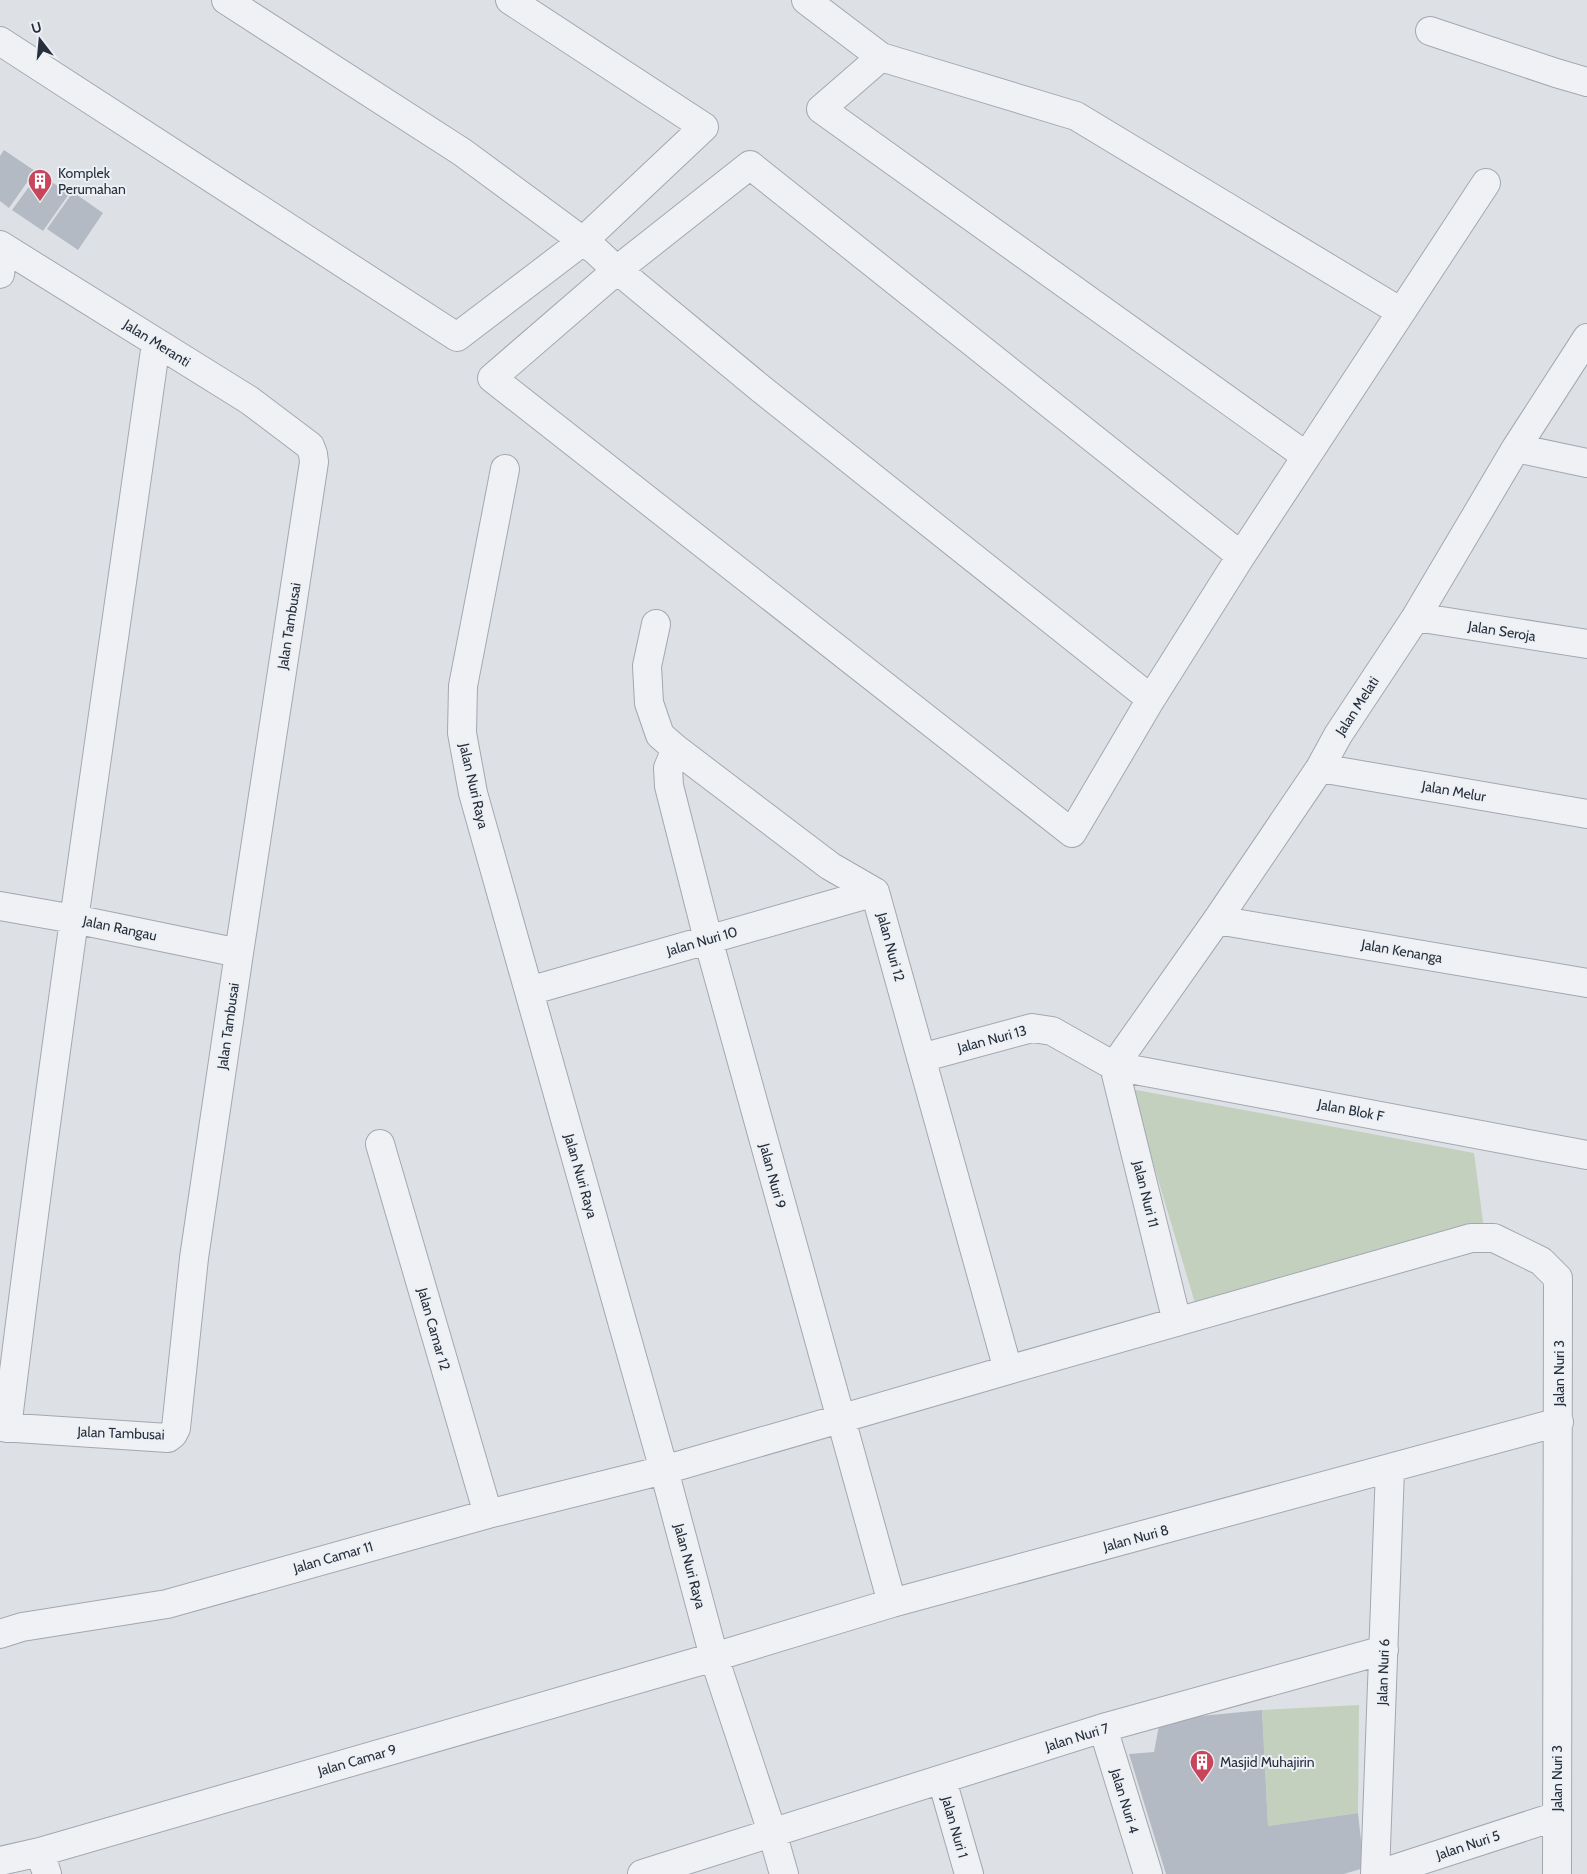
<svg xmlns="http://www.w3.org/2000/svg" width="1587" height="1874" font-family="Cabin,sans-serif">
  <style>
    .green { fill: #c3d0be }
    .building { fill: #b4bac3 }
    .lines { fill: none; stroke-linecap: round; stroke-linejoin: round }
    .minor-casing { stroke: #a3a8b0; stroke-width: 30 }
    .minor { stroke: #eff1f5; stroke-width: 28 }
    .labels { text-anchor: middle; stroke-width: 4; stroke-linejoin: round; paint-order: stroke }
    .poi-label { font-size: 14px; fill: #272f3c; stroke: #ecf0f4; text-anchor: start }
    .street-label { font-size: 14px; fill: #272f3c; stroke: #ecf0f4 }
  </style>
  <rect width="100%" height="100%" fill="#dde1e6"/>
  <!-- green -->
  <path class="green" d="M1131 1089 1474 1153 1484 1229 1198 1313Z
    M1359 1705 1358 1813 1268 1826 1262 1710Z"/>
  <!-- building -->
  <path class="building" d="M4 150 35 171 9 208 0 201V156Z
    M39 173 69 194 43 231 12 210Z
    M73 192 103 213 78 250 47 229Z
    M1262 1710 1268 1826 1358 1813 1364 1868 1344 1874H1166L1129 1754 1154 1752 1160 1720Z"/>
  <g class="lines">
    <defs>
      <path id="minor" d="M226 0 462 152 595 250 609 263 760 388 1151 699
        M806 0 881 57 1076 116 1401 312
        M1430 31 1556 73 1587 82
        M0 41 457 337 583 241 704 127 510 0
        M881 57 821 109 1306 456
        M750 165 1241 556 1151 699 1072 833 492 378 617 270Z
        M0 245 249 400 310 446 313 454 314 462 239 953 194 1258 176 1428 173 1434 168 1438 0 1427
        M0 274 4 248
        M1516 448 1587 463
        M505 469 463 686 462 733 473 793 664 1470 714 1657 772 1832 784 1874
        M1241 556 1486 183
        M1416 617 1587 644
        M656 624 647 666 649 703 660 735 676 749 830 866 875 892 1008 1370
        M676 749 668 768 669 786 708 939 892 1603
        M1320 768 1587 814
        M0 906 74 919 239 953
        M1217 920 1587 983
        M529 991 875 892
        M921 1058 1032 1028 1052 1031 1114 1066 1587 1155
        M1114 1066 1217 920 1320 768 1338 735 1416 617 1516 448 1587 338
        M1114 1066 1177 1322
        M380 1144 488 1514
        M7 1428C51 1066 105 704 156 343
        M0 1634 22 1627 167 1604 488 1514 664 1470 1008 1370 1471 1238H1494L1541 1261 1558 1278 1557 1874
        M1103 1728 1148 1874
        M942 1780 969 1874
        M40 1852 47 1874
        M0 1861 40 1852 714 1657 892 1603 1559 1422
        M642 1874 1103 1728 1384 1650
        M1375 1874 1390 1469
        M1379 1874 1557 1816"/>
    </defs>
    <!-- minor casing -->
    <use href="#minor" class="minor-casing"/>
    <!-- minor -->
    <use href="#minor" class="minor"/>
  </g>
  <!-- icons -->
  <defs>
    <symbol id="building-pin" viewBox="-11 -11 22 30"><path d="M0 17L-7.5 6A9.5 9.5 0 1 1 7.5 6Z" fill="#c7465c" stroke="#ecf0f4"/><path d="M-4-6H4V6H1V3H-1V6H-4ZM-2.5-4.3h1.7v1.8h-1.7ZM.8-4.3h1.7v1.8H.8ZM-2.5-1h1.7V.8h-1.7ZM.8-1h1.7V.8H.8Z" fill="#fff"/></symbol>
  </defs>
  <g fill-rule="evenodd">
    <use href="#building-pin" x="26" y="167" width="28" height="38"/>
    <use href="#building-pin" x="1188" y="1748" width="28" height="38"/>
  </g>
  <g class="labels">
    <!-- poi labels -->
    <g class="poi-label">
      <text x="58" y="178">Komplek<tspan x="58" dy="16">Perumahan</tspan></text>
      <text x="1220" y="1767">Masjid Muhajirin</text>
    </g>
    <!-- street labels -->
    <g class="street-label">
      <text transform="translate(157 343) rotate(32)" y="5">Jalan Meranti</text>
      <text transform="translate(289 626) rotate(-81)" y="5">Jalan Tambusai</text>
      <text transform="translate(1502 631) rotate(9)" y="5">Jalan Seroja</text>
      <text transform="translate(1357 706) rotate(-57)" y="5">Jalan Melati</text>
      <text transform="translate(474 786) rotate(77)" y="5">Jalan Nuri Raya</text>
      <text transform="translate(1454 791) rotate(10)" y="5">Jalan Melur</text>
      <text transform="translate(120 928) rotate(12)" y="5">Jalan Rangau</text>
      <text transform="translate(702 941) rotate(-16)" y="5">Jalan Nuri 10</text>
      <text transform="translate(891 947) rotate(75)" y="5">Jalan Nuri 12</text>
      <text transform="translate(1402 951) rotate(10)" y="5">Jalan Kenanga</text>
      <text transform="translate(228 1026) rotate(-82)" y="5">Jalan Tambusai</text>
      <text transform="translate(992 1039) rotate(-15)" y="5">Jalan Nuri 13</text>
      <text transform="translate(1351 1110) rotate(11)" y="5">Jalan Blok F</text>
      <text transform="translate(581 1176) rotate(74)" y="5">Jalan Nuri Raya</text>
      <text transform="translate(773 1176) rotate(75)" y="5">Jalan Nuri 9</text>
      <text transform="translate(1146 1194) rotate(76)" y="5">Jalan Nuri 11</text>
      <text transform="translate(434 1329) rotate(74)" y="5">Jalan Camar 12</text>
      <text transform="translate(1559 1373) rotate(-90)" y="5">Jalan Nuri 3</text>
      <text transform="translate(121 1433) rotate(2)" y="5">Jalan Tambusai</text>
      <text transform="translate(1136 1538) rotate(-15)" y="5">Jalan Nuri 8</text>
      <text transform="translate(333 1557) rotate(-16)" y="5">Jalan Camar 11</text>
      <text transform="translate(690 1566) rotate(75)" y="5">Jalan Nuri Raya</text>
      <text transform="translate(1383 1672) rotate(-88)" y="5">Jalan Nuri 6</text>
      <text transform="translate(1077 1737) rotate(-17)" y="5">Jalan Nuri 7</text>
      <text transform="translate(357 1760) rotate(-16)" y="5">Jalan Camar 9</text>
      <text transform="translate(1557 1778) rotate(-90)" y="5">Jalan Nuri 3</text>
      <text transform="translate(1125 1801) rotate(73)" y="5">Jalan Nuri 4</text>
      <text transform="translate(955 1827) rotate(74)" y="5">Jalan Nuri 1</text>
      <text transform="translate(1468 1845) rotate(-18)" y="5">Jalan Nuri 5</text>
    </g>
  </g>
  <!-- north arrow -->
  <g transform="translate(40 40) rotate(344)" stroke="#ecf0f4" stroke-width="4" paint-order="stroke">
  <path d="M0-4L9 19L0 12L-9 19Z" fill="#272f3c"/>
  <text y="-8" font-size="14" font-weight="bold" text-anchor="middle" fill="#272f3c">U</text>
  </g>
</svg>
